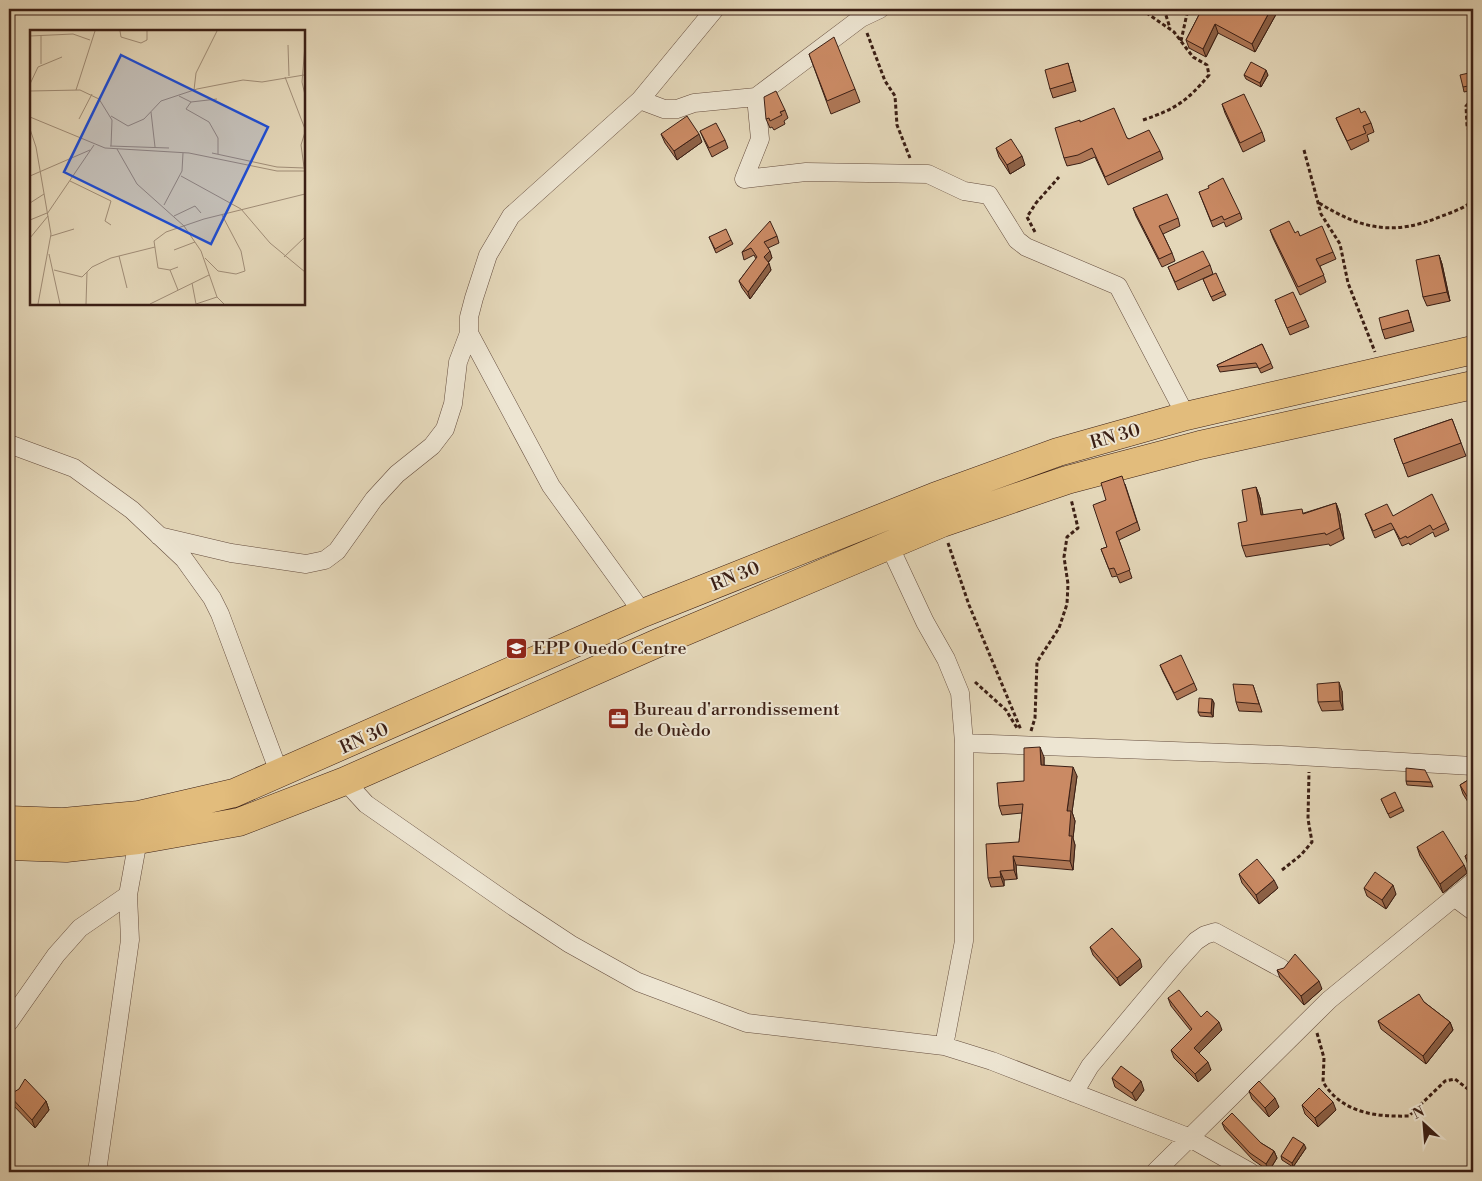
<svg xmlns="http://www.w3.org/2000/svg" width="1482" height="1181" font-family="'Libre Bodoni',serif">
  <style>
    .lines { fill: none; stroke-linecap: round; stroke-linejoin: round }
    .street-casing { stroke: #654d3e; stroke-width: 19 }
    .primary-casing { stroke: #3b1f15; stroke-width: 29 }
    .path { stroke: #3b1f15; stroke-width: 3; stroke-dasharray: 4 2.5; stroke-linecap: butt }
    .street { stroke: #ede5d2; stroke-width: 18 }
    .primary { stroke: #e2bc7c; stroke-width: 28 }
    .wall { fill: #ae7756; stroke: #3b1f15 }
    .shaded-wall { fill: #8d6146; stroke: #3b1f15 }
    .building { fill: #ca8a64; stroke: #3b1f15 }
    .labels { text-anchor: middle; stroke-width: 4; stroke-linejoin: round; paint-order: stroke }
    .street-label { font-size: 18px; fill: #3b1f15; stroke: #ede5d2 }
    .poi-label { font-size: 18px; fill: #3b1f15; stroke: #ede5d2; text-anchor: start }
    .inset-road { fill: none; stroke: #a08d77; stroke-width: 1 }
    .view { fill: #1d4ed8; fill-opacity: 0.15; stroke: #1d4ed8; stroke-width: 2.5 }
    .inset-edge { fill: none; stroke: #3b1f15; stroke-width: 2.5 }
  </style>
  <rect width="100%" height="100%" fill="#e4d7b9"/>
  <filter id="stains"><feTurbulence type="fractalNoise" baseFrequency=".004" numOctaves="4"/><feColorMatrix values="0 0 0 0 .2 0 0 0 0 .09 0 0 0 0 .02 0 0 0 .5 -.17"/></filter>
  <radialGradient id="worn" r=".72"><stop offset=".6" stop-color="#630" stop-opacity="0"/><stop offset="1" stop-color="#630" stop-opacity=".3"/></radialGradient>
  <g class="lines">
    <defs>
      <path id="street" d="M756 97 760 139 744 179 806 172 928 174 964 191 989 195 1017 240 1026 247 1118 286 1186 416
        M640 100 664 109H677L694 103 756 97 861 18 880 9
        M469 333 551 486 643 613
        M9 444 74 468 132 510 184 559 212 598 220 614 280 775
        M159 536 231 553 306 564 325 560 337 551 374 499 397 474 432 446 445 429 453 404 458 362 469 333V317L474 298 488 255 511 216 640 100 715 9
        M889 545 925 622 946 659 960 693 964 743V941L944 1046
        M964 743 1281 755 1473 766
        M345 781 366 804 514 907 570 944 638 982 747 1023 944 1046 992 1061 1188 1137 1250 1172
        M1454 897 1473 911
        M9 1022 56 955 80 928 128 895
        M1074 1093 1090 1066 1177 962 1196 941 1205 935 1215 932 1281 968
        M97 1172 130 940 128 895 138 840
        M1155 1172 1329 1000 1473 882"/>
      <path id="primary" d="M9 820 63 822 139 815 234 793 643 613 934 497 1058 452 1186 416 1473 350
        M9 846 66 848 138 840 239 822 345 781 660 642 942 523 1067 480 1200 445 1473 385"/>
    </defs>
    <!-- street casing -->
    <use href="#street" class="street-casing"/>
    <!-- primary casing -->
    <use href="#primary" class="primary-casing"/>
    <!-- path -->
    <path class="path" d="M1141 9 1174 32 1193 57 1207 65 1209 75C1187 101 1176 109 1143 120
      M1164 9 1170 28
      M867 33 885 81 895 96 897 125 910 158
      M1181 41 1188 9
      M1473 99 1466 106 1467 125 1473 144
      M1304 150 1321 214 1340 244 1348 283 1375 352
      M1319 203C1363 230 1394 236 1442 216 1453 212 1464 208 1473 201
      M1035 232 1027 217 1036 203 1059 177
      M948 543 969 605 1021 730
      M975 682 1006 710 1017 728
      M1031 731 1035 718 1037 662 1059 628 1067 604 1068 584 1064 557 1067 537 1078 528 1071 499
      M1282 870 1301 855 1312 842 1308 819 1309 772
      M1317 1033 1324 1058 1323 1082C1342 1113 1375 1117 1409 1116L1445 1081 1455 1079 1473 1093"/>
    <!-- street -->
    <use href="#street" class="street"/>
    <!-- primary -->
    <use href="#primary" class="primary"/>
  </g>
  <!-- wall -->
  <path class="wall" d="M1202 9H1279L1255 52 1218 33 1206 57 1189 48 1186 40Z
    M809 54 855 89 860 102 831 114Z
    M1068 63 1076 91 1053 98 1050 89Z
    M1473 72V90L1464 92 1463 87Z
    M1244 75H1268L1261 87 1246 79Z
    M1222 104 1262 132 1265 141 1243 152 1225 113Z
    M785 110 788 118 784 121 785 124 774 130 772 127 770 128 766 119Z
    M1361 113 1371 123 1374 132 1367 135 1369 141 1351 150 1340 127 1336 118Z
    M1080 122 1127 138 1129 139 1160 151 1163 159 1108 185 1095 157 1081 163 1067 166 1064 158Z
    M700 131 725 140 728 148 712 157 704 140Z
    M661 134 702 142 677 160 665 143Z
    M996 148 1025 165 1010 174 999 157Z
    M1199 192 1240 213 1242 219 1226 227 1224 222 1213 227Z
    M1133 208 1178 218 1180 226 1163 234 1172 253 1175 261 1162 267 1136 216Z
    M1270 230 1295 233 1300 236 1333 252 1336 259 1320 266 1326 282 1300 295 1273 238Z
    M777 236 779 243 768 248 772 258 768 263 771 270 750 299 742 288 739 281 756 259 754 255 744 260 742 252Z
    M709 237 731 240 733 244 716 253Z
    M1439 255 1442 264 1450 301 1427 306 1423 297Z
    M1210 265 1213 274 1178 290 1168 267Z
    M1203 279 1224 291 1226 295 1213 301Z
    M1275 300 1306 320 1309 327 1290 335Z
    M1408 310 1414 331 1385 339 1382 330Z
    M1262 344 1273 368 1261 373 1258 367 1220 372 1217 365Z
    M1452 419 1466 456 1408 477 1394 439Z
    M1125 484 1140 530 1119 540 1132 578 1120 583 1117 576 1112 577 1101 549 1107 547 1106 500Z
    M1256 487 1260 498 1263 515 1304 513 1336 503 1340 514 1344 539 1330 546 1329 544 1246 557 1242 546Z
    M1365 514 1393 516 1446 523 1449 530 1435 537 1433 532 1410 545 1409 543 1402 546 1394 529 1375 538Z
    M1160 665 1194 683 1197 690 1177 700 1163 672Z
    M1253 685 1262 712 1239 711 1236 702Z
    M1342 691 1343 710 1322 711 1318 702Z
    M1212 699 1214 703 1213 717 1200 716 1198 712Z
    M1044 757V765L1077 776 1072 812 1075 821 1073 838 1075 845 1073 870 1016 865 1017 879 1004 880V886L991 887 988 878 1019 842 1022 813 1002 815 999 806 1024 781Z
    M1473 777V810L1463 794 1460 785Z
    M1406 781 1431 782 1433 787 1407 785Z
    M1381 799 1402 807 1404 811 1390 818Z
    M1417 847 1464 865 1467 873 1443 893 1420 856Z
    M1473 850V872L1468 865 1465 856Z
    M1239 874 1278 888 1259 904 1242 883Z
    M1364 888 1396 894 1386 909 1367 896Z
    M1090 947 1142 967 1120 986 1093 955Z
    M1277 970 1322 989 1304 1005 1280 978Z
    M1168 998 1222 1030 1199 1053 1211 1070 1198 1082 1174 1058 1171 1050 1191 1031 1171 1006Z
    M1424 1002 1450 1022 1453 1030 1426 1064 1381 1029 1378 1021Z
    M1112 1078 1144 1090 1136 1101 1115 1087Z
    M1249 1091 1279 1107 1269 1117 1252 1099Z
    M9 1095 46 1101 49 1110 35 1128 12 1104Z
    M1302 1105 1336 1110 1318 1127 1305 1114Z
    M1222 1123 1261 1143 1274 1151 1277 1158 1269 1171 1253 1160 1225 1130Z
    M1306 1148 1293 1167 1282 1160 1281 1156Z"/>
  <!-- shaded-wall -->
  <path class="shaded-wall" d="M1271 9H1279L1255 52 1252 44Z
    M1215 24 1218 33 1206 57 1203 49Z
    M1266 70 1268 75 1261 87 1260 83Z
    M699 134 702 142 677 160 674 151Z
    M1022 156 1025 165 1010 174 1007 165Z
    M770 251 772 258 766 264 764 257Z
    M1439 255 1442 264 1450 301 1447 292Z
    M769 263 771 270 750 299 748 292Z
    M1256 487 1260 498 1265 526 1261 515Z
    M1336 503 1340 514 1344 539 1340 528Z
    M1339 682 1342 691 1343 710 1340 701Z
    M1212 699 1214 703 1213 717 1211 713Z
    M1040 747 1044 757V774L1041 765Z
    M1073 767 1077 776 1072 812 1075 821 1073 838 1075 845 1073 870 1070 861 1067 811Z
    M1013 856 1016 865 1017 879 1014 870Z
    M1464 865 1467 873 1443 893 1440 884Z
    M1000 871 1004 880V886L1001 877Z
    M1274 880 1278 888 1259 904 1256 895Z
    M1393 885 1396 894 1386 909 1382 900Z
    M1140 959 1142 967 1120 986 1117 978Z
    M1319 981 1322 989 1304 1005 1301 996Z
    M1219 1022 1222 1030 1196 1056 1194 1048Z
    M1450 1022 1453 1030 1426 1064 1423 1056Z
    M1208 1062 1211 1070 1198 1082 1195 1074Z
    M1141 1081 1144 1090 1136 1101 1132 1093Z
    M1275 1098 1279 1107 1269 1117 1265 1108Z
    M46 1101 49 1110 35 1128 32 1120Z
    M1333 1102 1336 1110 1318 1127 1315 1118Z
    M1304 1144 1306 1148 1293 1167 1292 1163Z
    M1274 1151 1277 1158 1269 1171 1266 1164Z"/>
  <!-- building -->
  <path class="building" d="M1202 9H1271L1252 44 1215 24 1203 49 1186 40Z
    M1473 19V30L1470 20Z
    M834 37 855 89 827 101 809 54Z
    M1251 62 1266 70 1260 83 1244 75Z
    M1068 63 1073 82 1050 89 1045 70Z
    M1473 72V85L1463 87 1460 75Z
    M776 91 785 110 780 112 782 115 770 121 769 118 766 119 764 97Z
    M1244 94 1262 132 1240 143 1222 104Z
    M1114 108 1127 138 1129 139 1149 130 1160 151 1105 177 1092 148 1078 155 1064 158 1055 128 1080 120V122Z
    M1359 108 1361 113 1365 111 1371 123 1363 126 1366 133 1347 141 1336 118Z
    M687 116 699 134 674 151 661 134Z
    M716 123 725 140 709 148 700 131Z
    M1011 139 1022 156 1007 165 996 148Z
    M1223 178 1240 213 1224 220 1222 216 1211 221 1199 192 1209 188 1208 186Z
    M1167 194 1178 218 1159 226 1172 253 1159 259 1133 208Z
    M770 221 777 236 764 242 770 251 764 257 769 263 748 292 739 281 757 257 751 248 742 252Z
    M1289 221 1295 233 1298 231 1300 236 1322 226 1333 252 1316 259 1324 275 1298 287 1270 230Z
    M726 229 731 240 715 249 709 237Z
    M1203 251 1210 265 1175 282 1168 267Z
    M1439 255 1447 292 1423 297 1416 260Z
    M1216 273 1224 291 1211 297 1203 279Z
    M1293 292 1306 320 1287 328 1275 300Z
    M1408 310 1411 322 1382 330 1379 318Z
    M1262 344 1271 363 1259 369 1256 363 1218 367 1217 365Z
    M1452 419 1461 443 1403 464 1394 439Z
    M1122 476 1137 522 1116 532 1130 570 1117 575 1114 568 1109 569 1101 549 1107 547 1093 505 1106 500 1101 483Z
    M1256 487 1261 515 1302 509 1303 514 1336 503 1340 528 1326 535 1325 533 1242 546 1238 523 1247 521 1242 490Z
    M1432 494 1446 523 1433 530 1430 525 1407 538 1406 536 1400 539 1391 523 1373 531 1365 514 1387 504 1393 516Z
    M1181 655 1194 683 1174 693 1160 665Z
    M1339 682 1340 701 1318 702 1317 684Z
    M1233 684 1253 685 1259 704 1236 702Z
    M1199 698 1212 699 1211 713 1198 712Z
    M1040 747 1041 765 1073 767 1067 811H1071L1069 836H1072L1070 861 1013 856 1014 870 1000 871 1001 877 988 878 986 844 1019 842 1023 804 999 806 997 783 1024 781V748Z
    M1406 768 1425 770 1431 782 1406 781Z
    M1473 777V806L1460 785Z
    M1395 792 1402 807 1388 814 1381 799Z
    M1443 831 1464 865 1440 884 1417 847Z
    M1473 850V864L1469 863 1465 856Z
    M1257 859 1274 880 1256 895 1239 874Z
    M1375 872 1393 885 1382 900 1364 888Z
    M1112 928 1140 959 1117 978 1090 947Z
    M1295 954 1319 981 1301 996 1277 970 1284 968Z
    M1179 990 1201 1017 1207 1011 1219 1022 1194 1048 1208 1062 1195 1074 1171 1050 1192 1029 1168 998Z
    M1419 994 1424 1002 1450 1022 1423 1056 1378 1021Z
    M1121 1066 1141 1081 1132 1093 1112 1078Z
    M25 1079 46 1101 32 1120 9 1095 19 1089Z
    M1259 1081 1275 1098 1265 1108 1249 1091Z
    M1319 1088 1333 1102 1315 1118 1302 1105Z
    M1232 1113 1261 1143 1274 1151 1266 1164 1250 1153 1222 1123Z
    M1293 1137 1304 1144 1292 1163 1281 1156Z"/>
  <!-- icons -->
  <defs>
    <symbol id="school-square" viewBox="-11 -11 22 22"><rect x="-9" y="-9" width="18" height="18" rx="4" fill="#8f2418" stroke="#ede5d2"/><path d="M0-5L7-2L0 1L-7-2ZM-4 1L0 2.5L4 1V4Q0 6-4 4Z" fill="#fff"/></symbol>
    <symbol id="office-square" viewBox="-11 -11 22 22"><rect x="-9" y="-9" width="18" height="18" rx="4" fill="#8f2418" stroke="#ede5d2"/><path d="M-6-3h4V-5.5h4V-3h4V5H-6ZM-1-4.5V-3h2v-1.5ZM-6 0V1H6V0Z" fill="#fff"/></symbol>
  </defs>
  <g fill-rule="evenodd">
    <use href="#school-square" x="504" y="636" width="25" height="25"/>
    <use href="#office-square" x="606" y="706" width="25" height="25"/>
  </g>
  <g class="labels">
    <!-- street labels -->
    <g class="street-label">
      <text transform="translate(1115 436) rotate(-16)" y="6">RN 30</text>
      <text transform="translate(735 576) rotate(-22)" y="6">RN 30</text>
      <text transform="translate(364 738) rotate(-24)" y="6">RN 30</text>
    </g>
    <!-- poi labels -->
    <g class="poi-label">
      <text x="533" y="654">EPP Ouedo Centre</text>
      <text x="634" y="715">Bureau d'arrondissement<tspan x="634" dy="21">de Ouèdo</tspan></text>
    </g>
  </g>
  <!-- overview -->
  <g transform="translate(30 30)">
    <rect width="275" height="275" fill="#e4d7b9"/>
    <path class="inset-road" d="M90 1 91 7 111 13 117 10V1M0 6 43 4 60 10M11 6V34M258 15 259 46M275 15 272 52 275 65M255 47 275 99M0 54 8 37 32 27M46 60 65 1M164 60 166 43 187 1M0 61 50 60 69 69 82 90 81 116M149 66 161 72 187 69M161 72 156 79 179 92 188 108V124M121 82 125 117M81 86 98 96 114 89 131 71 167 59 213 50 232 52 274 45M0 87 75 118 159 123 247 141H275M49 89 62 64M0 99 6 117 21 204 8 274M80 116 139 118M87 119 107 154 154 196 171 221 187 267 194 274M182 123 247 137 275 138M274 137 271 115 275 102M0 146 60 120M151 146 211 179 240 213 275 242M40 151 81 171 75 191 81 195M0 173 14 164M134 175 152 141 153 123M17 184 64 115M144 186 165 176 171 183M0 190 17 183M21 206 44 199M0 208 18 186M144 220 165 212M19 224 30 274M89 226 97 258M254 227 275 207M175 228 188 241 206 244 215 241 211 221 192 185M148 237 140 240 128 238 124 211 136 202 174 189 275 164M24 240 52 247 62 237 81 228 125 217M140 240 148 260M162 253 166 274M56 274 57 242M120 274 179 245M166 274 187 267"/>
    <path class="view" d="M91 25 238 97 181 214 34 142Z"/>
    <rect width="275" height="275" class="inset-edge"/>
  </g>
  <!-- margin -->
  <rect width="1482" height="1181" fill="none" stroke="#e4d7b9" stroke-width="30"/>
  <rect x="10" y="10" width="1462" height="1161" fill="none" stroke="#3b1f15" stroke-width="2.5"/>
  <rect x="15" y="15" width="1452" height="1151" fill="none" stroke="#3b1f15"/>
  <!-- north arrow -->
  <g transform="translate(1424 1124) rotate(334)" stroke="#ede5d2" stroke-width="4" paint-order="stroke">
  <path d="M0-4L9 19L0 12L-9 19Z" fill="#3b1f15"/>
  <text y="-8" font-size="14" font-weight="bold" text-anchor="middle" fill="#3b1f15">N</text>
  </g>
  <rect width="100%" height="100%" filter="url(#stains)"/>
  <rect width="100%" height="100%" fill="url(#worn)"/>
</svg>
